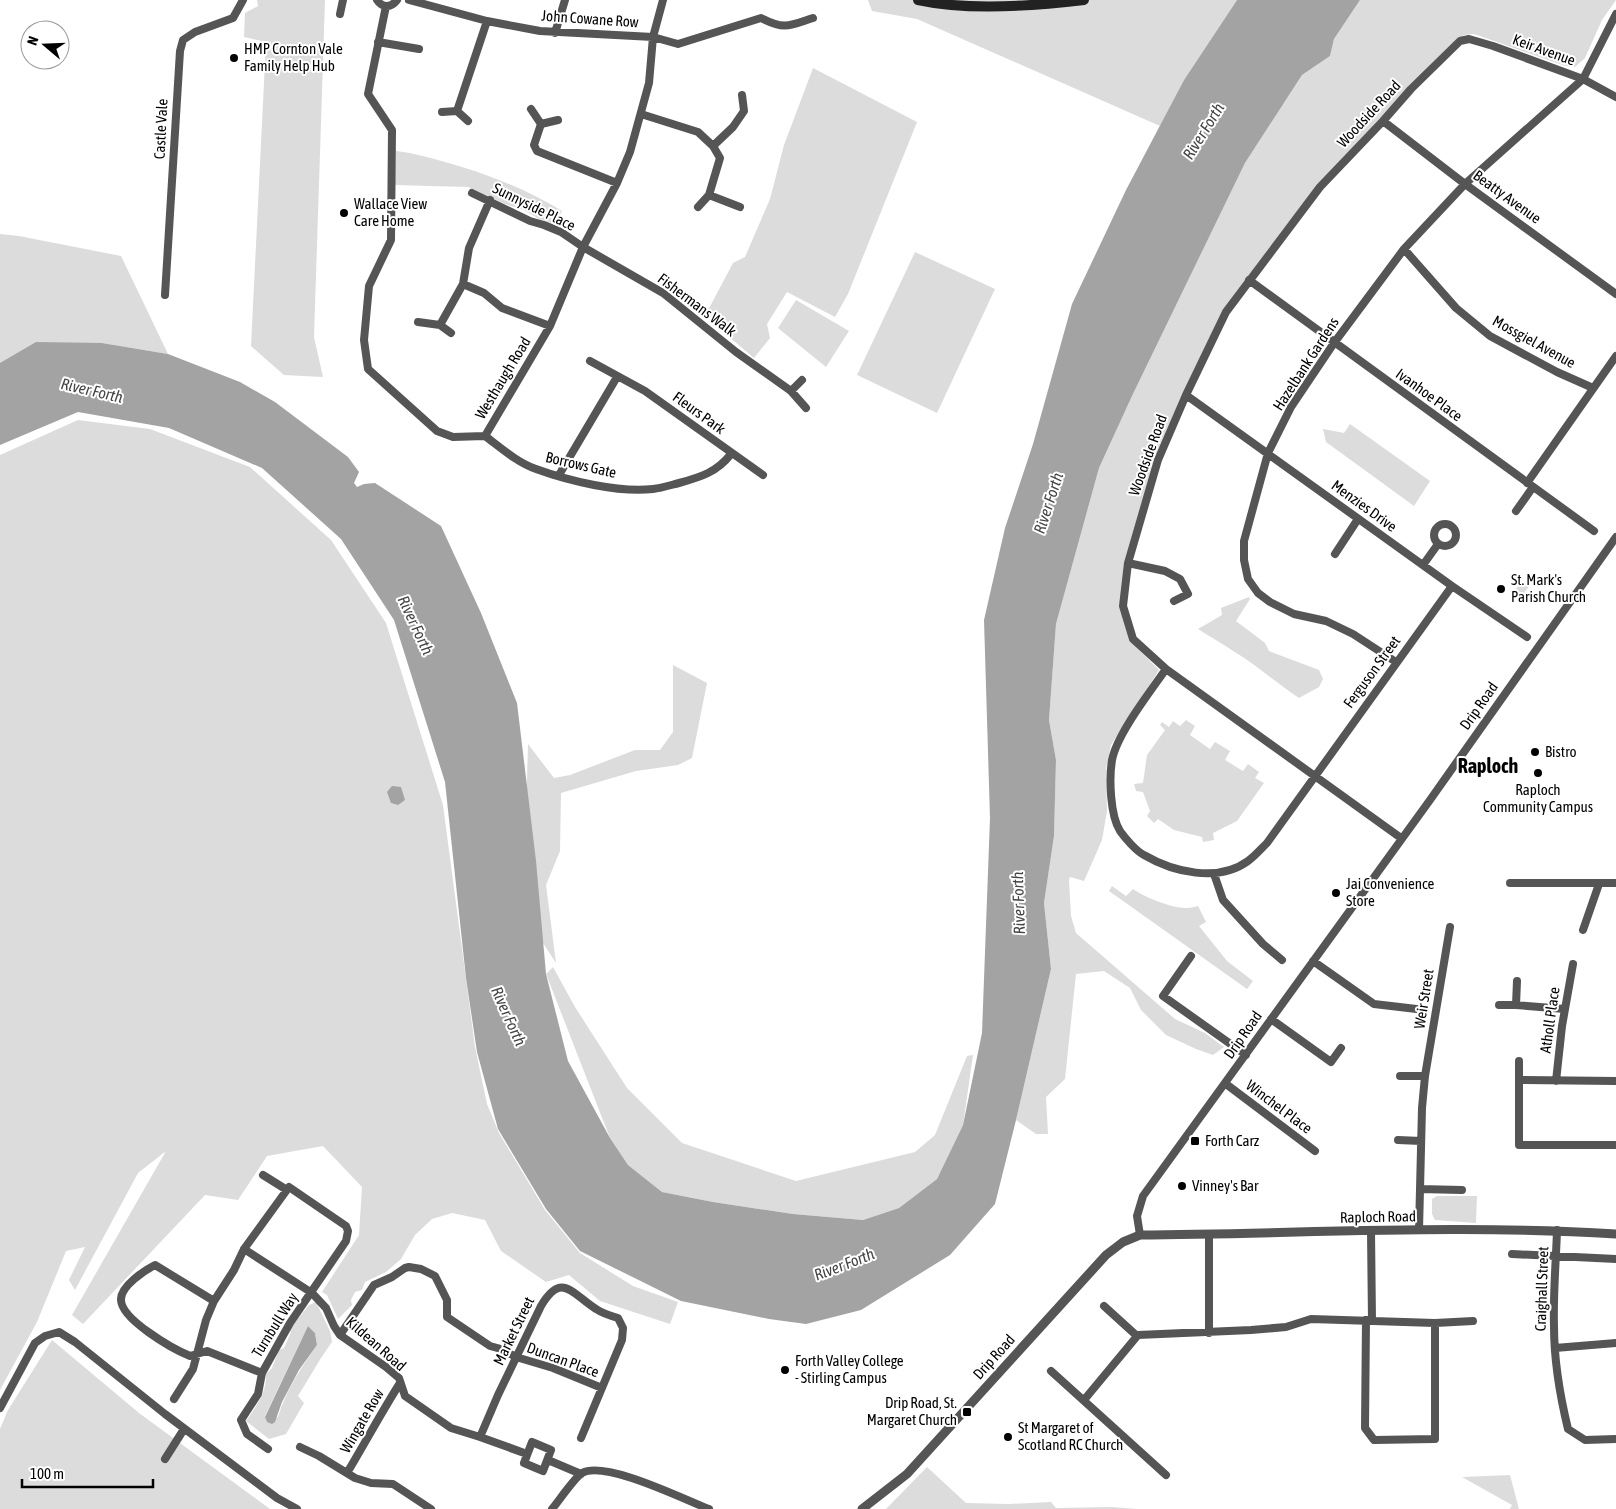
<svg xmlns="http://www.w3.org/2000/svg" width="1616" height="1509" font-family="'Asap Condensed',sans-serif">
  <style>
    .green { fill: #dcdcdc; fill-rule: evenodd }
    .water { fill: #a3a3a3 }
    .lines { fill: none; stroke-linecap: round; stroke-linejoin: round }
    .minor { stroke: #555; stroke-width: 8 }
    .tertiary { stroke: #555; stroke-width: 9 }
    .secondary { stroke: #222; stroke-width: 10 }
    .poi-dot { fill: #000; stroke: #fff; stroke-width: 2 }
    .labels { text-anchor: middle; stroke-width: 4; stroke-linejoin: round; paint-order: stroke }
    .street-label { font-size: 15px; fill: #000; stroke: #fff }
    .poi-label { font-size: 15px; fill: #000; stroke: #fff; text-anchor: start }
    .water-label { font-size: 16px; font-style: italic; fill: #444; stroke: #fff }
    .district-label { font-size: 20px; font-weight: bold; fill: #000; stroke: #fff }
  </style>
  <rect width="100%" height="100%" fill="#fff"/>
  <!-- green -->
  <path class="green" d="M257 0H325L314 337 323 377 284 375 251 346 266 42 244 37 245 13 258 6Z
    M868 0H1237L1184 80 1160 126 917 19 872 11Z
    M1360 0H1616L1602 20 1585 58 1575 67 1565 66 1474 34 1464 35 1433 62 1316 188 1281 232 1221 319 1151 476 1121 596 1125 625 1132 643 1159 670 1111 745 1106 769 1107 811 1102 840 1084 881 1070 877 1069 880 1071 916 1076 933 1175 1019 1205 1033 1224 1047 1213 1055 1196 1049 1166 1035 1141 1010 1130 988 1104 971 1076 974 1065 1079 1046 1097 1048 1134H1036L1016 1120 1051 969 1044 903 1054 836 1056 760 1049 720 1056 624 1099 468 1132 396 1245 163 1302 75 1330 56 1334 39Z
    M813 68 917 122 848 294 835 317 787 292 767 324 770 338 754 358 727 335V330L706 314 733 263 745 257 770 199 784 145Z
    M396 151C413 153 428 157 445 162 485 173 526 189 562 211L555 224 539 219 524 210 505 204 468 187 395 185Z
    M0 234 19 236 121 256 168 354 102 343 0 363Z
    M915 252 995 289 937 413 857 375Z
    M796 300 849 331 826 367 778 328Z
    M78 420 150 429 250 467 331 540 386 623 443 805 475 1047 487 1104 499 1133 545 1210 580 1253 633 1286 678 1302 670 1324 600 1301 569 1275 546 1282 501 1251 485 1220 452 1213 432 1219 415 1235 401 1259 386 1272 365 1282 362 1290 355 1292 351 1300 352 1305 338 1319 327 1295 322 1292 359 1235 362 1187 323 1146 267 1156 238 1200 205 1195 83 1324 72 1315 166 1151 138 1173 75 1290 69 1280 85 1247 66 1251 37 1322 0 1390V455Z
    M1350 424 1430 481 1414 506 1326 442 1323 429 1344 433Z
    M1525 581 1530 585 1522 596 1515 590 1521 582 1523 583Z
    M1249 597 1250 599 1236 621 1265 643 1269 651 1319 670 1323 679 1319 687 1299 698C1288 691 1280 684 1270 677 1248 659 1222 644 1198 629L1222 615 1221 608Z
    M673 665 707 683 692 758 678 765 636 771 561 793 560 851 546 885 556 963 543 943 526 817 528 744 554 778 570 775 635 750H660L673 732Z
    M1186 720 1195 726 1190 735 1210 749 1215 742 1230 751 1225 760 1243 771 1248 764 1259 772 1255 778 1264 783 1237 821 1213 833 1214 840 1203 842 1202 837 1174 830 1158 819 1154 823 1147 816 1150 811 1143 792 1136 791 1134 784 1143 783 1147 755 1165 730 1160 725 1162 722 1169 727 1173 721 1180 726Z
    M1112 886 1126 896 1133 889C1144 897 1171 908 1186 908 1190 908 1194 907 1198 906L1206 922 1199 926 1227 961 1253 981 1247 989 1109 891Z
    M553 967 575 1007 627 1088 682 1143 796 1181 915 1152 935 1135 967 1056 973 1055 963 1125 937 1179 899 1208 863 1220 793 1214 713 1202 662 1192 628 1165 610 1138 546 974Z
    M1437 1196H1477L1476 1223 1435 1220 1432 1214V1199Z
    M316 1302 330 1331 332 1342 321 1358 298 1396 304 1403 286 1434 269 1439 246 1421C256 1406 267 1393 266 1374L272 1368 279 1350 284 1348 291 1332 289 1330 309 1305ZM308 1326 315 1333 317 1345C301 1368 286 1390 278 1417L267 1422 265 1416Z
    M52 1340 139 1413 270 1509H0V1429L8 1410Z
    M927 1467 966 1503 1009 1504 1051 1502 1056 1508 1111 1507 1137 1509H886Z
    M1510 1475 1519 1509H1510L1512 1505 1462 1477Z"/>
  <!-- water -->
  <path class="water" d="M1237 0H1360L1334 39 1330 56 1302 75 1245 163 1132 396 1099 468 1056 624 1049 720 1056 760 1054 836 1044 903 1051 969 1016 1120 995 1204 950 1255 861 1310 806 1324 769 1319 681 1301 580 1251 546 1209 498 1129 477 1052 466 978 445 782 394 620 341 539 262 468 169 428 78 412 0 445V363L36 342 102 343 168 354 240 382 275 402 348 457 359 472 354 483 357 487 364 484 375 483 441 526 481 613 517 703 536 861 546 974 568 1061 610 1138 628 1165 662 1192 713 1202 793 1214 863 1220 899 1208 937 1179 963 1125 982 1033 990 818 984 620 1005 528 1033 444 1072 304 1126 190 1184 80Z
    M392 786 401 787 405 800 398 805 391 803 387 792Z
    M308 1326 315 1333 317 1345 299 1370 282 1402 275 1422 272 1424 267 1422 265 1417Z"/>
  <g class="lines">
    <!-- minor -->
    <path class="minor" d="M377 0C382 8 391 8 397 0
      M409 0 487 21 540 31 653 37 678 44 761 18C785 30 789 26 813 18
      M386 6 368 94 392 130 391 240 369 286 364 340 368 369 437 431 453 437 485 436
      M340 14 343 0
      M555 33 565 0
      M378 42 419 49
      M531 109 541 124
      M457 111 487 21
      M442 112 457 111 468 121
      M641 114 698 132 713 146 720 158 709 195 740 207
      M558 120 541 124 534 145 537 151 617 183
      M1383 121 1465 184 1616 294
      M713 146 733 127 744 111 742 95
      M472 193 530 221 544 225 561 232 583 247 663 293 736 352 791 391 806 408
      M698 207 709 195
      M1404 249 1456 308 1490 336 1557 372 1593 388
      M1249 280 1594 531
      M463 284 484 293 502 308 550 326
      M165 295 180 51 183 40 195 32 233 18 243 0
      M418 322 440 325 451 333
      M440 325 463 284 469 248 490 200
      M590 361 645 391 763 475
      M791 391 802 380
      M1186 395 1452 586 1527 637
      M485 436 550 326 583 247 617 183 630 152 649 83 653 37 663 0
      M485 436C501 448 518 463 536 469 569 481 619 493 653 489 662 488 671 485 679 483 701 477 717 472 731 454
      M559 475 617 377
      M1527 483 1616 356
      M1516 511 1533 487
      M1434 535a11 11 0 1 1 22 0a11 11 0 1 1-22 0Z
      M1335 554 1358 519
      M1128 563 1165 571 1180 579 1188 594 1174 601
      M1423 565 1438 544
      M1396 662 1353 634 1326 621 1294 614 1270 602 1258 593 1248 579 1244 560V541L1268 453 1291 407 1334 343 1404 249 1465 184 1583 79 1616 14
      M1166 669C1150 692 1117 734 1112 760 1109 778 1110 815 1120 831 1125 838 1136 851 1144 855 1173 872 1218 883 1248 861 1255 856 1261 849 1267 843L1452 586
      M1401 838 1166 669 1133 639 1123 606 1128 563 1158 460 1186 395 1226 312 1320 187 1383 121 1411 89 1460 41 1469 39 1493 46 1583 79 1616 97
      M1214 874 1223 900 1263 944 1282 960
      M1510 883H1616
      M1583 930 1599 884
      M1191 956 1163 996 1246 1055
      M1313 961 1374 1004 1425 1010
      M1499 1005H1516L1565 1009
      M1516 1005 1517 981
      M1271 1019 1331 1062 1341 1048
      M1519 1061V1145H1616
      M1400 1076H1425
      M1519 1080 1616 1081
      M1556 1081 1562 1026 1573 964
      M1226 1084 1315 1151
      M1398 1140 1421 1141
      M263 1175 287 1190
      M1420 1189 1462 1190
      M1419 1230 1422 1108 1425 1076 1450 927
      M1557 1230C1556 1262 1553 1294 1554 1326 1554 1361 1560 1396 1568 1429L1585 1440 1616 1439
      M1371 1231 1372 1321
      M1209 1234V1333
      M1140 1235 1137 1216 1143 1196 1430 800 1616 537
      M244 1249 312 1293 326 1308 334 1326 340 1335 386 1367 399 1378 405 1396 451 1428 480 1437 527 1454
      M1512 1254 1616 1259
      M214 1301 155 1265C145 1270 121 1286 121 1299 120 1319 173 1349 190 1356L207 1351 262 1373
      M1104 1306 1137 1336
      M1435 1323 1473 1321
      M340 1335 374 1285 392 1277 405 1268 409 1267 421 1269 435 1276 447 1300V1317L490 1346 501 1349 516 1357 553 1368 602 1388
      M1555 1348 1616 1343
      M1051 1371 1166 1475
      M174 1399 193 1369 206 1320 214 1301 234 1270 244 1249 289 1187 346 1226 348 1231 346 1241 290 1323 262 1373 258 1394 241 1420 247 1434 268 1449
      M1084 1400 1138 1335 1251 1330 1286 1327 1311 1319 1435 1323V1439L1374 1440 1365 1428 1366 1320
      M0 1408 35 1343 45 1336 59 1332 75 1342 165 1414 277 1498 297 1509
      M480 1437 498 1395 541 1306C562 1271 572 1294 596 1309 602 1313 611 1316 618 1318L623 1328 622 1340 581 1438
      M532 1442 551 1450 543 1471 524 1463Z
      M300 1447 319 1456 355 1478 371 1483 393 1484 431 1509
      M165 1459 184 1429
      M548 1460 581 1474
      M347 1473C365 1443 381 1413 400 1383
      M552 1509C558 1502 575 1477 582 1473 605 1460 683 1499 709 1509"/>
    <!-- tertiary -->
    <path class="tertiary" d="M862 1509 907 1474 1106 1255 1123 1242 1140 1235C1299 1234 1458 1224 1616 1234"/>
    <!-- secondary -->
    <path class="secondary" d="M918 0C968 11 1034 6 1084 0"/>
  </g>
  <!-- markers -->
  <g class="poi-dot">
    <circle cx="234" cy="58" r="5"/>
    <circle cx="344" cy="213" r="5"/>
    <circle cx="1501" cy="589" r="5"/>
    <circle cx="1535" cy="752" r="5"/>
    <circle cx="1538" cy="773" r="5"/>
    <circle cx="1336" cy="893" r="5"/>
    <rect x="1190" y="1136" width="10" height="10" rx="2.5"/>
    <circle cx="1182" cy="1186" r="5"/>
    <circle cx="785" cy="1370" r="5"/>
    <rect x="962" y="1407" width="10" height="10" rx="2.5"/>
    <circle cx="1008" cy="1437" r="5"/>
  </g>
  <g class="labels">
    <!-- street labels -->
    <g class="street-label">
      <text transform="translate(590 19) rotate(4)" y="5">John Cowane Row</text>
      <text transform="translate(1544 50) rotate(20)" y="5">Keir Avenue</text>
      <text transform="translate(1369 114) rotate(-47)" y="5">Woodside Road</text>
      <text transform="translate(161 129) rotate(-87)" y="5">Castle Vale</text>
      <text transform="translate(1507 197) rotate(36)" y="5">Beatty Avenue</text>
      <text transform="translate(534 207) rotate(26)" y="5">Sunnyside Place</text>
      <text transform="translate(697 305) rotate(37)" y="5">Fishermans Walk</text>
      <text transform="translate(1534 342) rotate(29)" y="5">Mossgiel Avenue</text>
      <text transform="translate(1306 364) rotate(-57)" y="5">Hazelbank Gardens</text>
      <text transform="translate(503 378) rotate(-59)" y="5">Westhaugh Road</text>
      <text transform="translate(1429 395) rotate(36)" y="5">Ivanhoe Place</text>
      <text transform="translate(699 413) rotate(36)" y="5">Fleurs Park</text>
      <text transform="translate(1148 455) rotate(-70)" y="5">Woodside Road</text>
      <text transform="translate(581 465) rotate(13)" y="5">Borrows Gate</text>
      <text transform="translate(1364 506) rotate(36)" y="5">Menzies Drive</text>
      <text transform="translate(1372 672) rotate(-54)" y="5">Ferguson Street</text>
      <text transform="translate(1479 706) rotate(-55)" y="5">Drip Road</text>
      <text transform="translate(1424 999) rotate(-81)" y="5">Weir Street</text>
      <text transform="translate(1550 1020) rotate(-82)" y="5">Atholl Place</text>
      <text transform="translate(1243 1035) rotate(-55)" y="5">Drip Road</text>
      <text transform="translate(1279 1107) rotate(37)" y="5">Winchel Place</text>
      <text transform="translate(1378 1217) rotate(-1)" y="5">Raploch Road</text>
      <text transform="translate(1542 1289) rotate(-88)" y="5">Craighall Street</text>
      <text transform="translate(275 1325) rotate(-58)" y="5">Turnbull Way</text>
      <text transform="translate(514 1331) rotate(-64)" y="5">Market Street</text>
      <text transform="translate(376 1344) rotate(41)" y="5">Kildean Road</text>
      <text transform="translate(994 1357) rotate(-48)" y="5">Drip Road</text>
      <text transform="translate(563 1360) rotate(20)" y="5">Duncan Place</text>
      <text transform="translate(362 1421) rotate(-60)" y="5">Wingate Row</text>
    </g>
    <!-- poi labels -->
    <g class="poi-label">
      <text x="244" y="54">HMP Cornton Vale<tspan x="244" dy="17">Family Help Hub</tspan></text>
      <text x="354" y="209">Wallace View<tspan x="354" dy="17">Care Home</tspan></text>
      <text x="1511" y="585">St. Mark's<tspan x="1511" dy="17">Parish Church</tspan></text>
      <text x="1545" y="757">Bistro</text>
      <text x="1538" y="795" text-anchor="middle">Raploch<tspan x="1538" dy="17">Community Campus</tspan></text>
      <text x="1346" y="889">Jai Convenience<tspan x="1346" dy="17">Store</tspan></text>
      <text x="1205" y="1146">Forth Carz</text>
      <text x="1192" y="1191">Vinney's Bar</text>
      <text x="795" y="1366">Forth Valley College<tspan x="795" dy="17">- Stirling Campus</tspan></text>
      <text x="957" y="1408" text-anchor="end">Drip Road, St.<tspan x="957" dy="17">Margaret Church</tspan></text>
      <text x="1018" y="1433">St Margaret of<tspan x="1018" dy="17">Scotland RC Church</tspan></text>
    </g>
    <!-- water labels -->
    <g class="water-label">
      <text transform="translate(1203 131) rotate(-58)" y="6">River Forth</text>
      <text transform="translate(92 390) rotate(13)" y="6">River Forth</text>
      <text transform="translate(1048 503) rotate(-72)" y="6">River Forth</text>
      <text transform="translate(416 625) rotate(65)" y="6">River Forth</text>
      <text transform="translate(1018 903) rotate(-92)" y="6">River Forth</text>
      <text transform="translate(509 1016) rotate(66)" y="6">River Forth</text>
      <text transform="translate(844 1264) rotate(-21)" y="6">River Forth</text>
    </g>
    <!-- district labels -->
    <g class="district-label">
      <text x="1488" y="773">Raploch</text>
    </g>
  </g>
  <!-- north arrow -->
  <g transform="translate(45 45) rotate(289)"><circle r="24" fill="#ffffff" stroke="#999999"/>
  <path d="M0-4L9 19L0 12L-9 19Z" fill="#000000"/>
  <text y="-8" font-size="14" font-weight="bold" text-anchor="middle" fill="#000000">N</text>
  </g>
  <!-- scale -->
  <path d="M22 1479v8h131v-8" fill="none" stroke="#000000" stroke-width="2.5"/>
  <text x="30" y="1479" font-size="15" fill="#000000" stroke="#ffffff" stroke-width="4" paint-order="stroke">100 m</text>
</svg>
